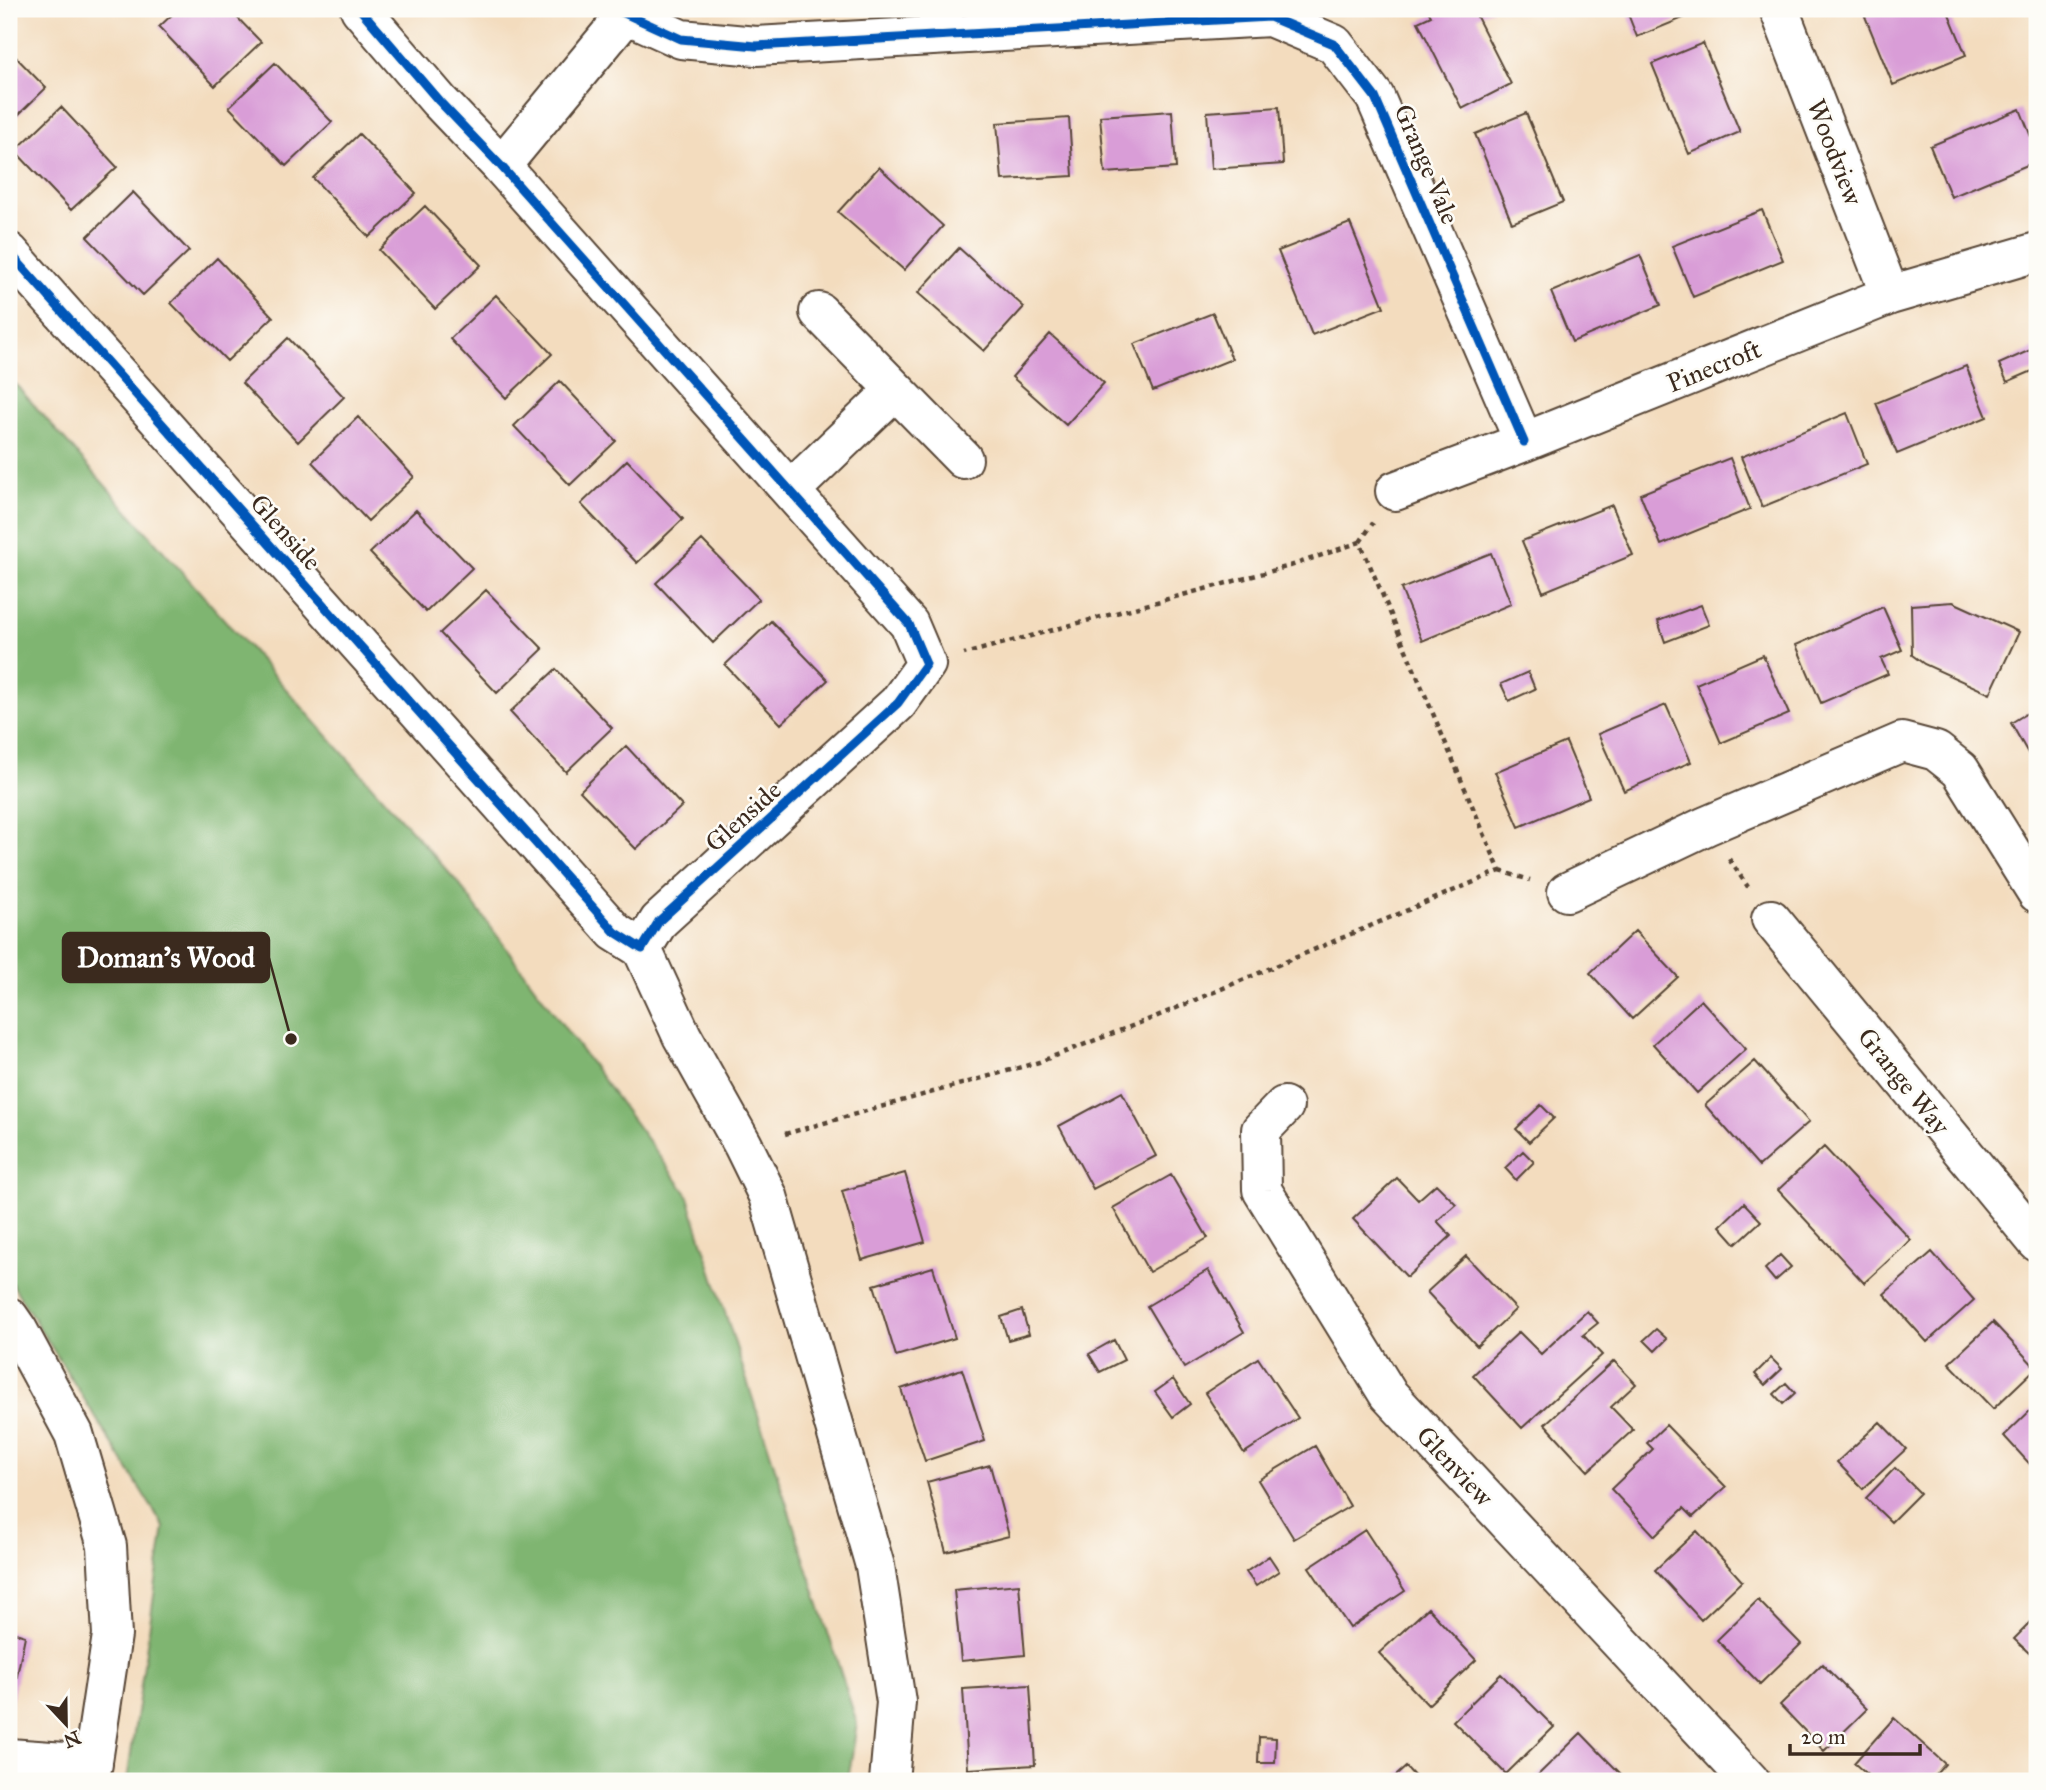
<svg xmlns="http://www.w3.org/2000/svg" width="2046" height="1790" font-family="'IM FELL Great Primer',serif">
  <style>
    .forest { fill: #7fb571; stroke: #5d7048; stroke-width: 2 }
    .building { fill: #d99dd7 }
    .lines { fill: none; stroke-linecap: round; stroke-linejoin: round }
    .minor-casing { stroke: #574536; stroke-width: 42 }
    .path { stroke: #574536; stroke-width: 4.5; stroke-dasharray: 5 5; stroke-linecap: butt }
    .minor { stroke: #fff; stroke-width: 38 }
    .cycleway-casing { stroke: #fdfcf7; stroke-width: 13 }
    .cycleway { stroke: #0057b8; stroke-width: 9 }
    .labels { text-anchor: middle; stroke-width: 5; stroke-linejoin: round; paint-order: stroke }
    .street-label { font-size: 26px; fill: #3b2a1e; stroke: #fdfcf7 }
    .leader { fill: none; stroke: #3b2a1e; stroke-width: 2.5 }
    .callout-dot { fill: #3b2a1e; stroke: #fdfcf7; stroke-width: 2.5 }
    .callout { fill: #3b2a1e; stroke: #3b2a1e; stroke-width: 2.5 }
    .callout-label { font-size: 28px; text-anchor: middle; font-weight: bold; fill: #fff }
  </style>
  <rect width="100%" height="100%" fill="#fdfcf7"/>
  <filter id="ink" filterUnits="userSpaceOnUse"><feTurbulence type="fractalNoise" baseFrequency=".0143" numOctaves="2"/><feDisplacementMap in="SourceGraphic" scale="14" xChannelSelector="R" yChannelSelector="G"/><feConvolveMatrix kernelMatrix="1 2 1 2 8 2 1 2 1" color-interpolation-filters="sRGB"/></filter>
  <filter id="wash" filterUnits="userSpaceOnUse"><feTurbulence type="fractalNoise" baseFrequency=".00686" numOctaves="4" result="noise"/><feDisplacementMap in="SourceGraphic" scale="28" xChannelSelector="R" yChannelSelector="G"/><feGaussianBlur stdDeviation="1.57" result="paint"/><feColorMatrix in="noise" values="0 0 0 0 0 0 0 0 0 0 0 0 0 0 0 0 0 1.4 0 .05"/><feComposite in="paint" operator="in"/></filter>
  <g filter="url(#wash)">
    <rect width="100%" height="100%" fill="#f3dcbe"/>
    <!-- forest -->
    <path class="forest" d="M9 377 459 884 687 1194 857 1723 848 1781H127L164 1527 9 1279Z"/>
    <g id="blocks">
      <!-- building -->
      <path class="building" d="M178 9H229L261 42 215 86 159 27Z
        M1427 9H1493L1477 17 1511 84 1462 109 1418 22 1431 16Z
        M1626 9H1685L1688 16 1637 37Z
        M1862 9H1947L1966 55 1893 85Z
        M1703 43 1740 132 1689 154 1652 64Z
        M9 50 46 88 9 124Z
        M275 63 332 122 286 166 229 107Z
        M61 107 117 167 71 210 15 151Z
        M1279 107 1283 164 1211 169 1207 112Z
        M2020 109 2037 152V161L1951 197 1930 146Z
        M1172 111 1176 168 1105 173 1100 116Z
        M1526 113 1563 202 1512 223 1475 134Z
        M1069 118 1073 176 1002 180 997 123Z
        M359 134 416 193 369 237 313 178Z
        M879 167 943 226 904 270 838 212Z
        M133 192 189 251 143 295 87 237Z
        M425 206 481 265 435 309 379 250Z
        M1762 210 1783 260 1693 297 1672 246Z
        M1350 223 1384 307 1312 335 1278 251Z
        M959 248 1024 307 984 351 918 293Z
        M1640 255 1661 305 1572 342 1551 292Z
        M217 258 273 317 227 361 171 303Z
        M496 295 552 354 506 398 450 339Z
        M1213 313 1232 359 1153 391 1134 344Z
        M1050 334 1104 383 1066 425 1012 377Z
        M288 338 344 397 298 442 242 383Z
        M2037 347V369L2007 382 1999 364Z
        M1966 366 1987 417 1897 454 1876 403Z
        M560 381 616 441 570 485 514 426Z
        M1847 413 1867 464 1762 507 1741 457Z
        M358 417 414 477 368 521 312 462Z
        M1730 458 1750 509 1661 545 1640 494Z
        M627 460 683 519 637 563 581 504Z
        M1612 505 1633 555 1543 592 1522 541Z
        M416 510 472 568 426 612 370 553Z
        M702 540 759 599 713 643 656 583Z
        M1491 553 1511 604 1422 641 1401 589Z
        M486 590 543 649 497 693 440 633Z
        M1953 602 2019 632 1990 694 1924 664 1912 655 1911 605Z
        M1701 605 1709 625 1665 642 1658 621Z
        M1883 607 1902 650 1881 659 1888 674 1821 703 1796 645Z
        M771 621 828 680 781 724 725 665Z
        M1763 655 1789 714 1721 743 1696 684Z
        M556 669 612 728 566 772 510 712Z
        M1528 672 1535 689 1509 701 1501 684Z
        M1666 705 1691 762 1624 791 1598 734Z
        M2037 707V769L2011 723Z
        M1566 742 1589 797 1519 827 1495 772Z
        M626 746 682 806 636 849 580 791Z
        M1635 931 1678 977 1632 1019 1590 973Z
        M1701 1000 1746 1049 1697 1093 1653 1044Z
        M1755 1061 1809 1122 1759 1166 1705 1105Z
        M1122 1092 1156 1156 1093 1189 1059 1126Z
        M1541 1105 1554 1118 1529 1142 1516 1129Z
        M1824 1147 1911 1240 1864 1283 1778 1190Z
        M1523 1151 1534 1162 1516 1180 1505 1168Z
        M905 1173 925 1242 862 1260 842 1191Z
        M1171 1175 1208 1238 1149 1272 1113 1208Z
        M1397 1178 1418 1200 1436 1184 1456 1204 1437 1221 1451 1236 1407 1277 1353 1219Z
        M1744 1203 1761 1221 1736 1244 1720 1226Z
        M1932 1252 1974 1300 1927 1342 1884 1294Z
        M1780 1255 1791 1267 1775 1281 1765 1269Z
        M1466 1256 1516 1309 1477 1346 1427 1292Z
        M933 1267 955 1338 896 1356 874 1285Z
        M1208 1270 1244 1332 1184 1368 1147 1306Z
        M1022 1310 1029 1334 1008 1340 1001 1317Z
        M1587 1311 1598 1323 1583 1335 1602 1355 1522 1428 1473 1375 1519 1332 1541 1354Z
        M1993 1322 2036 1368 1993 1409 1949 1363Z
        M1656 1329 1667 1339 1655 1351 1644 1340Z
        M1114 1340 1124 1360 1100 1372 1089 1354Z
        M1258 1358 1298 1418 1244 1453 1205 1393Z
        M1771 1358 1782 1369 1765 1385 1755 1374Z
        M1614 1361 1636 1384 1611 1407 1633 1430 1588 1471 1545 1424Z
        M962 1369 985 1441 925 1461 901 1389Z
        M1173 1379 1190 1404 1173 1417 1155 1392Z
        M1786 1383 1795 1393 1783 1404 1774 1394Z
        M2037 1404V1472L2004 1436Z
        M1880 1422 1906 1449 1863 1489 1837 1462Z
        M1666 1425 1726 1487 1693 1517 1684 1508 1655 1536 1611 1489 1653 1449 1647 1443Z
        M1315 1446 1350 1506 1294 1539 1258 1480Z
        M990 1465 1009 1536 946 1552 927 1482Z
        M1895 1468 1920 1493 1891 1522 1866 1498Z
        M1365 1530 1405 1591 1350 1628 1309 1567Z
        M1697 1531 1742 1581 1701 1620 1655 1570Z
        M1269 1556 1279 1571 1256 1586 1246 1572Z
        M1019 1584 1025 1655 961 1661 954 1590Z
        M1758 1600 1801 1644 1760 1684 1717 1640Z
        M1428 1608 1476 1660 1428 1705 1379 1653Z
        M2035 1618 2037 1620V1645L2029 1653 2014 1639Z
        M9 1631 25 1636 10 1711H9Z
        M1822 1664 1867 1709 1824 1751 1780 1705Z
        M1501 1674 1554 1727 1506 1774 1453 1721Z
        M1030 1685 1035 1765 968 1769 963 1689Z
        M1894 1718 1945 1764 1930 1781H1874L1854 1763Z
        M1581 1733 1608 1761 1628 1781H1536L1534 1779Z
        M1259 1737 1276 1738 1275 1763H1258Z
        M1406 1767 1419 1781H1390Z"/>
    </g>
  </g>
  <g filter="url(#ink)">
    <use href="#blocks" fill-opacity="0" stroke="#574536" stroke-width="2"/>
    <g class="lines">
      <defs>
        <path id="minor" d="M615 9 681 39 756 46 1270 17 1334 44 1375 97 1524 442
          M1779 9 1890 295
          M501 166 626 15
          M9 252 615 932 642 949 659 921 898 703 926 664 909 624 501 166 439 101 360 9
          M819 312 963 459
          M791 490 895 390
          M1395 491 1524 442 1890 295 2037 252
          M1567 892 1706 826 1902 742 1936 751 1960 770 2037 893
          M1771 919 2037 1242
          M642 949 682 1036 743 1145 768 1196 875 1566 896 1702 889 1781
          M1284 1106 1261 1130 1262 1190 1388 1394 1750 1781
          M9 1317 18 1330 74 1434 107 1546 112 1635 90 1781
          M9 1758 93 1764"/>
      </defs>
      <!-- minor casing -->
      <use href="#minor" class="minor-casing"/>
      <!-- path -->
      <path class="path" d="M1360 542 1373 523
        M1729 859 1748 887
        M1500 871 1530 880
        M785 1134 1039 1062 1155 1017 1500 871 1360 542 1290 566 964 654"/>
      <!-- minor -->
      <use href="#minor" class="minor"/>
      <defs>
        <path id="cycleway" d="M615 9 681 39 756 46 1270 17 1334 44 1375 97 1524 442
          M9 252 615 932 642 949 659 921 898 703 926 664 909 624 501 166 439 101 360 9"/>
      </defs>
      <!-- cycleway casing -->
      <use href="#cycleway" class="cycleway-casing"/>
      <!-- cycleway -->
      <use href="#cycleway" class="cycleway"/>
    </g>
  </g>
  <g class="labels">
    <!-- street labels -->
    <g class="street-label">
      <text transform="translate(1835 152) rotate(69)" y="9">Woodview</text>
      <text transform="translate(1427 164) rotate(67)" y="9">Grange Vale</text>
      <text transform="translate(1714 366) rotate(-22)" y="9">Pinecroft</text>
      <text transform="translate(286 532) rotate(48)" y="9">Glenside</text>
      <text transform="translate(743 816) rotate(-42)" y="9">Glenside</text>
      <text transform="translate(1904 1081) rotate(51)" y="9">Grange Way</text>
      <text transform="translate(1455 1466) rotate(47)" y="9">Glenview</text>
    </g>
  </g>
  <!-- callouts -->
  <path class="leader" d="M291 1039L269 958"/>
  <circle class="callout-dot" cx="291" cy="1039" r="7"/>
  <rect class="callout" x="63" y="933" width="206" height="49" rx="7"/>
  <g class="callout-label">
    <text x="166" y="967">Doman's Wood</text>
  </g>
  <!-- margin -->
  <rect width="2046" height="1790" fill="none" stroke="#fdfcf7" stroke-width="35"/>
  <!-- north arrow -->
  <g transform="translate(66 1724) rotate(158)" stroke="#fdfcf7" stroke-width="5" paint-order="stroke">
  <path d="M0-5L12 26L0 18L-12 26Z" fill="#3b2a1e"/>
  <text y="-10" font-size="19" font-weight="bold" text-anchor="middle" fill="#3b2a1e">N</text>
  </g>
  <!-- scale -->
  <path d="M1790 1744v10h130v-10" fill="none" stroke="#3b2a1e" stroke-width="3.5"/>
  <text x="1801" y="1744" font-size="21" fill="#3b2a1e" stroke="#fdfcf7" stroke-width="5" paint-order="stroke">20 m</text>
</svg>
